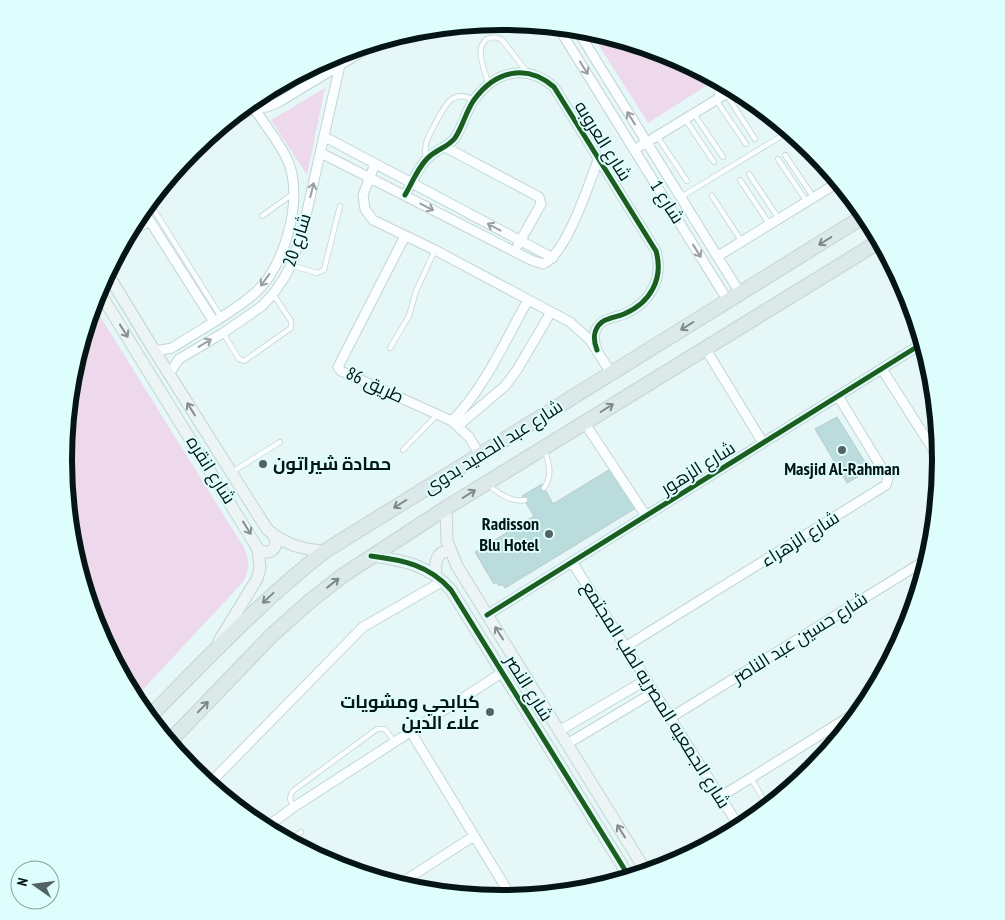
<svg xmlns="http://www.w3.org/2000/svg" width="1005" height="920" font-family="'PT Sans Narrow',Cairo,sans-serif">
  <style>
    .green { fill: #eed8eb }
    .building { fill: #bbdcdc; stroke: #bac9c9 }
    .lines { fill: none; stroke-linecap: round; stroke-linejoin: round }
    .lane-casing { stroke: #c5d4d4; stroke-width: 6 }
    .street-casing { stroke: #c5d4d4; stroke-width: 11 }
    .secondary-casing { stroke: #c5d4d4; stroke-width: 13 }
    .primary-casing { stroke: #c8d1d1; stroke-width: 16 }
    .lane { stroke: #fbfefe; stroke-width: 4.5 }
    .street { stroke: #fbfefe; stroke-width: 9 }
    .secondary { stroke: #ecf4f4; stroke-width: 11 }
    .primary { stroke: #dce9ea; stroke-width: 14 }
    .cycleway-casing { stroke: #defefe; stroke-width: 8 }
    .cycleway { stroke: #1b5e20; stroke-width: 5 }
    .oneway { stroke: #99a0a0 }
    .oneway2 { stroke: #7b898a }
    .oneway3 { stroke: #848f8f }
    .poi-dot { fill: #536363; stroke: #defefe; stroke-width: 2 }
    .labels { text-anchor: middle; stroke-width: 4; stroke-linejoin: round; paint-order: stroke }
    .street-label { font-size: 18px; fill: #051414; stroke: #defefe }
    .poi-label { font-size: 18px; font-weight: bold; fill: #051414; stroke: #defefe; text-anchor: end }
    .rim { fill: none; stroke: #051414; stroke-width: 6 }
  </style>
  <rect width="100%" height="100%" fill="#e5f7f7"/>
  <!-- green -->
  <path class="green" d="M590 31 671 55 708 75 706 86 648 123Z
    M325 88 307 175 271 120Z
    M93 305 243 546C250 558 250 570 243 582L135 698 97 628 72 545 64 460 72 374Z"/>
  <!-- building -->
  <path class="building" d="M837 417 870 470 847 483 815 429Z
    M612 468 636 508 505 588 502 584 499 586 497 582 494 584 475 552 534 516 522 496 542 484 553 504Z"/>
  <g class="lines">
    <defs>
      <path id="lane" d="M720 81 716 100 746 144
        M488 84C486 71 473 49 487 39 493 36 497 37 502 40L527 72
        M726 94 755 139
        M767 112 776 127
        M694 114 723 157
        M685 119 714 162
        M657 136 687 181
        M785 155 814 198
        M426 159C423 144 429 135 436 122 445 106 452 88 474 100
        M778 159 807 202
        M749 174 779 219
        M740 180 770 225
        M712 196 742 242
        M681 197 790 131
        M149 202 221 317
        M262 216 294 193
        M291 265 317 273 324 270 340 206
        M223 333 239 359 244 361 291 328V321L273 294
        M390 348 409 316 416 291 435 250
        M403 450 437 415
        M232 472 280 442
        M488 485C499 493 511 503 525 500
        M544 488C553 475 549 465 545 451
        M751 778 768 807
        M294 806C289 801 289 795 294 790L377 729H385L395 742
        M289 841 301 832
        M312 853 315 851"/>
      <path id="street" d="M558 27 728 301
        M576 28 740 293
        M254 108 267 107 279 102 378 42
        M218 128 254 108 267 95 310 68
        M325 137 553 258
        M445 147 539 197 541 204 518 245
        M634 150 734 89
        M321 153 531 260 543 264C566 255 589 184 598 160
        M375 164 363 195 365 209 373 220 435 250 570 322 590 340 611 373
        M405 195C412 183 419 165 430 156 438 149 448 147 455 138 463 126 466 111 474 100 495 71 526 63 554 87L656 251C664 279 650 303 624 314 617 317 608 318 602 322 593 329 593 340 597 350
        M143 210 214 322
        M130 231 150 221
        M405 236 338 367 341 371 452 421 469 437 480 455
        M718 256 839 182
        M705 348 763 443
        M154 350H161L172 348C199 330 230 315 255 293 285 267 305 196 287 159 279 142 265 125 254 108
        M882 369 941 462
        M169 374 179 359 223 333 262 306 273 294 284 278 291 265 303 229 340 65V59L335 54
        M452 421C484 389 506 339 528 300
        M584 422 646 516
        M459 425 505 386 517 370 551 312
        M572 562 740 828
        M487 615 923 343
        M625 647 886 485 888 478 838 396
        M670 718 929 558
        M559 731 646 680
        M411 732 512 898
        M567 744 654 692
        M209 784 363 627 443 581
        M720 797 865 707
        M265 828 294 807 503 672
        M398 885 474 836"/>
      <path id="secondary" d="M107 273 154 350 267 529C283 544 303 550 325 551
        M98 290 258 549 260 568 257 579 219 641
        M446 508 447 541 457 566 647 873
        M258 549C269 557 280 548 274 536
        M371 556C403 560 429 565 451 590L630 878
        M436 575C435 563 435 552 450 550"/>
      <path id="primary" d="M149 717C206 660 261 601 325 551L866 215
        M169 742 271 636 309 602 342 576 446 508 880 241"/>
    </defs>
    <!-- lane casing -->
    <use href="#lane" class="lane-casing"/>
    <!-- street casing -->
    <use href="#street" class="street-casing"/>
    <!-- secondary casing -->
    <use href="#secondary" class="secondary-casing"/>
    <!-- primary casing -->
    <use href="#primary" class="primary-casing"/>
    <!-- lane -->
    <use href="#lane" class="lane"/>
    <!-- street -->
    <use href="#street" class="street"/>
    <!-- secondary -->
    <use href="#secondary" class="secondary"/>
    <!-- primary -->
    <use href="#primary" class="primary"/>
    <defs>
      <path id="cycleway" d="M405 195C412 183 419 165 430 156 438 149 448 147 455 138 463 126 466 111 474 100 495 71 526 63 554 87L656 251C664 279 650 303 624 314 617 317 608 318 602 322 593 329 593 340 597 350
        M371 556C403 560 429 565 451 590L630 878
        M487 615 923 343"/>
    </defs>
    <!-- cycleway casing -->
    <use href="#cycleway" class="cycleway-casing"/>
    <!-- cycleway -->
    <use href="#cycleway" class="cycleway"/>
  </g>
  <!-- one-way arrows -->
  <defs><path id="oneway-shaft" d="M-6 0H5M1.5-3L5.5 0L1.5 3" fill="none" stroke-width="1.6" stroke-linecap="round" stroke-linejoin="round" transform="scale(1.25)"/></defs>
  <g class="oneway">
    <use href="#oneway-shaft" transform="translate(584 68) rotate(58)"/>
    <use href="#oneway-shaft" transform="translate(631 118) rotate(-122)"/>
    <use href="#oneway-shaft" transform="translate(312 190) rotate(-76)"/>
    <use href="#oneway-shaft" transform="translate(427 207) rotate(27)"/>
    <use href="#oneway-shaft" transform="translate(494 227) rotate(-152)"/>
    <use href="#oneway-shaft" transform="translate(697 251) rotate(58)"/>
    <use href="#oneway-shaft" transform="translate(265 280) rotate(126)"/>
    <use href="#oneway-shaft" transform="translate(205 343) rotate(-31)"/>
  </g>
  <g class="oneway2">
    <use href="#oneway-shaft" transform="translate(825 241) rotate(148)"/>
    <use href="#oneway-shaft" transform="translate(687 326) rotate(148)"/>
    <use href="#oneway-shaft" transform="translate(607 408) rotate(-32)"/>
    <use href="#oneway-shaft" transform="translate(469 494) rotate(-32)"/>
    <use href="#oneway-shaft" transform="translate(400 504) rotate(148)"/>
    <use href="#oneway-shaft" transform="translate(333 583) rotate(-38)"/>
    <use href="#oneway-shaft" transform="translate(268 598) rotate(137)"/>
    <use href="#oneway-shaft" transform="translate(203 707) rotate(-46)"/>
  </g>
  <g class="oneway3">
    <use href="#oneway-shaft" transform="translate(124 331) rotate(58)"/>
    <use href="#oneway-shaft" transform="translate(191 409) rotate(-122)"/>
    <use href="#oneway-shaft" transform="translate(247 528) rotate(58)"/>
    <use href="#oneway-shaft" transform="translate(499 633) rotate(-122)"/>
    <use href="#oneway-shaft" transform="translate(621 831) rotate(-122)"/>
  </g>
  <!-- markers -->
  <g class="poi-dot">
    <circle cx="842" cy="450" r="5"/>
    <circle cx="263" cy="464" r="5"/>
    <circle cx="549" cy="534" r="5"/>
    <circle cx="490" cy="712" r="5"/>
  </g>
  <g class="labels">
    <!-- street labels -->
    <g class="street-label">
      <text transform="translate(603 141) rotate(58)" y="6">شارع العروبه</text>
      <text transform="translate(667 202) rotate(58)" y="6">شارع 1</text>
      <text transform="translate(297 240) rotate(-72)" y="6">شارع 20</text>
      <text transform="translate(375 385) rotate(25)" y="6">طريق 86</text>
      <text transform="translate(493 447) rotate(-32)" y="6">شارع عبد الحميد بدوى</text>
      <text transform="translate(698 468) rotate(-32)" y="6">شارع الزهور</text>
      <text transform="translate(211 470) rotate(58)" y="6">شارع انقره</text>
      <text transform="translate(800 539) rotate(-32)" y="6">شارع الزهراء</text>
      <text transform="translate(800 638) rotate(-32)" y="6">شارع حسين عبد الناصر</text>
      <text transform="translate(529 688) rotate(58)" y="6">شارع النصر</text>
      <text transform="translate(656 695) rotate(58)" y="6">شارع الجمعيه المصريه لطب المجتمع</text>
    </g>
    <!-- poi labels -->
    <g class="poi-label">
      <text x="273" y="470" text-anchor="start">حمادة شيراتون</text>
      <text x="842" y="475" text-anchor="middle">Masjid Al-Rahman</text>
      <text x="539" y="530">Radisson<tspan x="539" dy="21">Blu Hotel</tspan></text>
      <text x="480" y="708">كبابجي ومشويات<tspan x="480" dy="21">علاء الدين</tspan></text>
    </g>
  </g>
  <!-- crop -->
  <path d="M0 0H1005V920H0ZM72 460a430 430 0 1 1 860 0a430 430 0 1 1-860 0Z" fill="#defefe" fill-rule="evenodd"/>
  <path class="rim" d="M72 460a430 430 0 1 1 860 0a430 430 0 1 1-860 0Z"/>
  <!-- north arrow -->
  <g transform="translate(35 885) rotate(284)"><circle r="24" fill="#defefe" stroke="#87a0a0"/>
  <path d="M0-4L9 19L0 12L-9 19Z" fill="#536363"/>
  <text y="-8" font-size="14" font-weight="bold" text-anchor="middle" fill="#051414">N</text>
  </g>
</svg>
